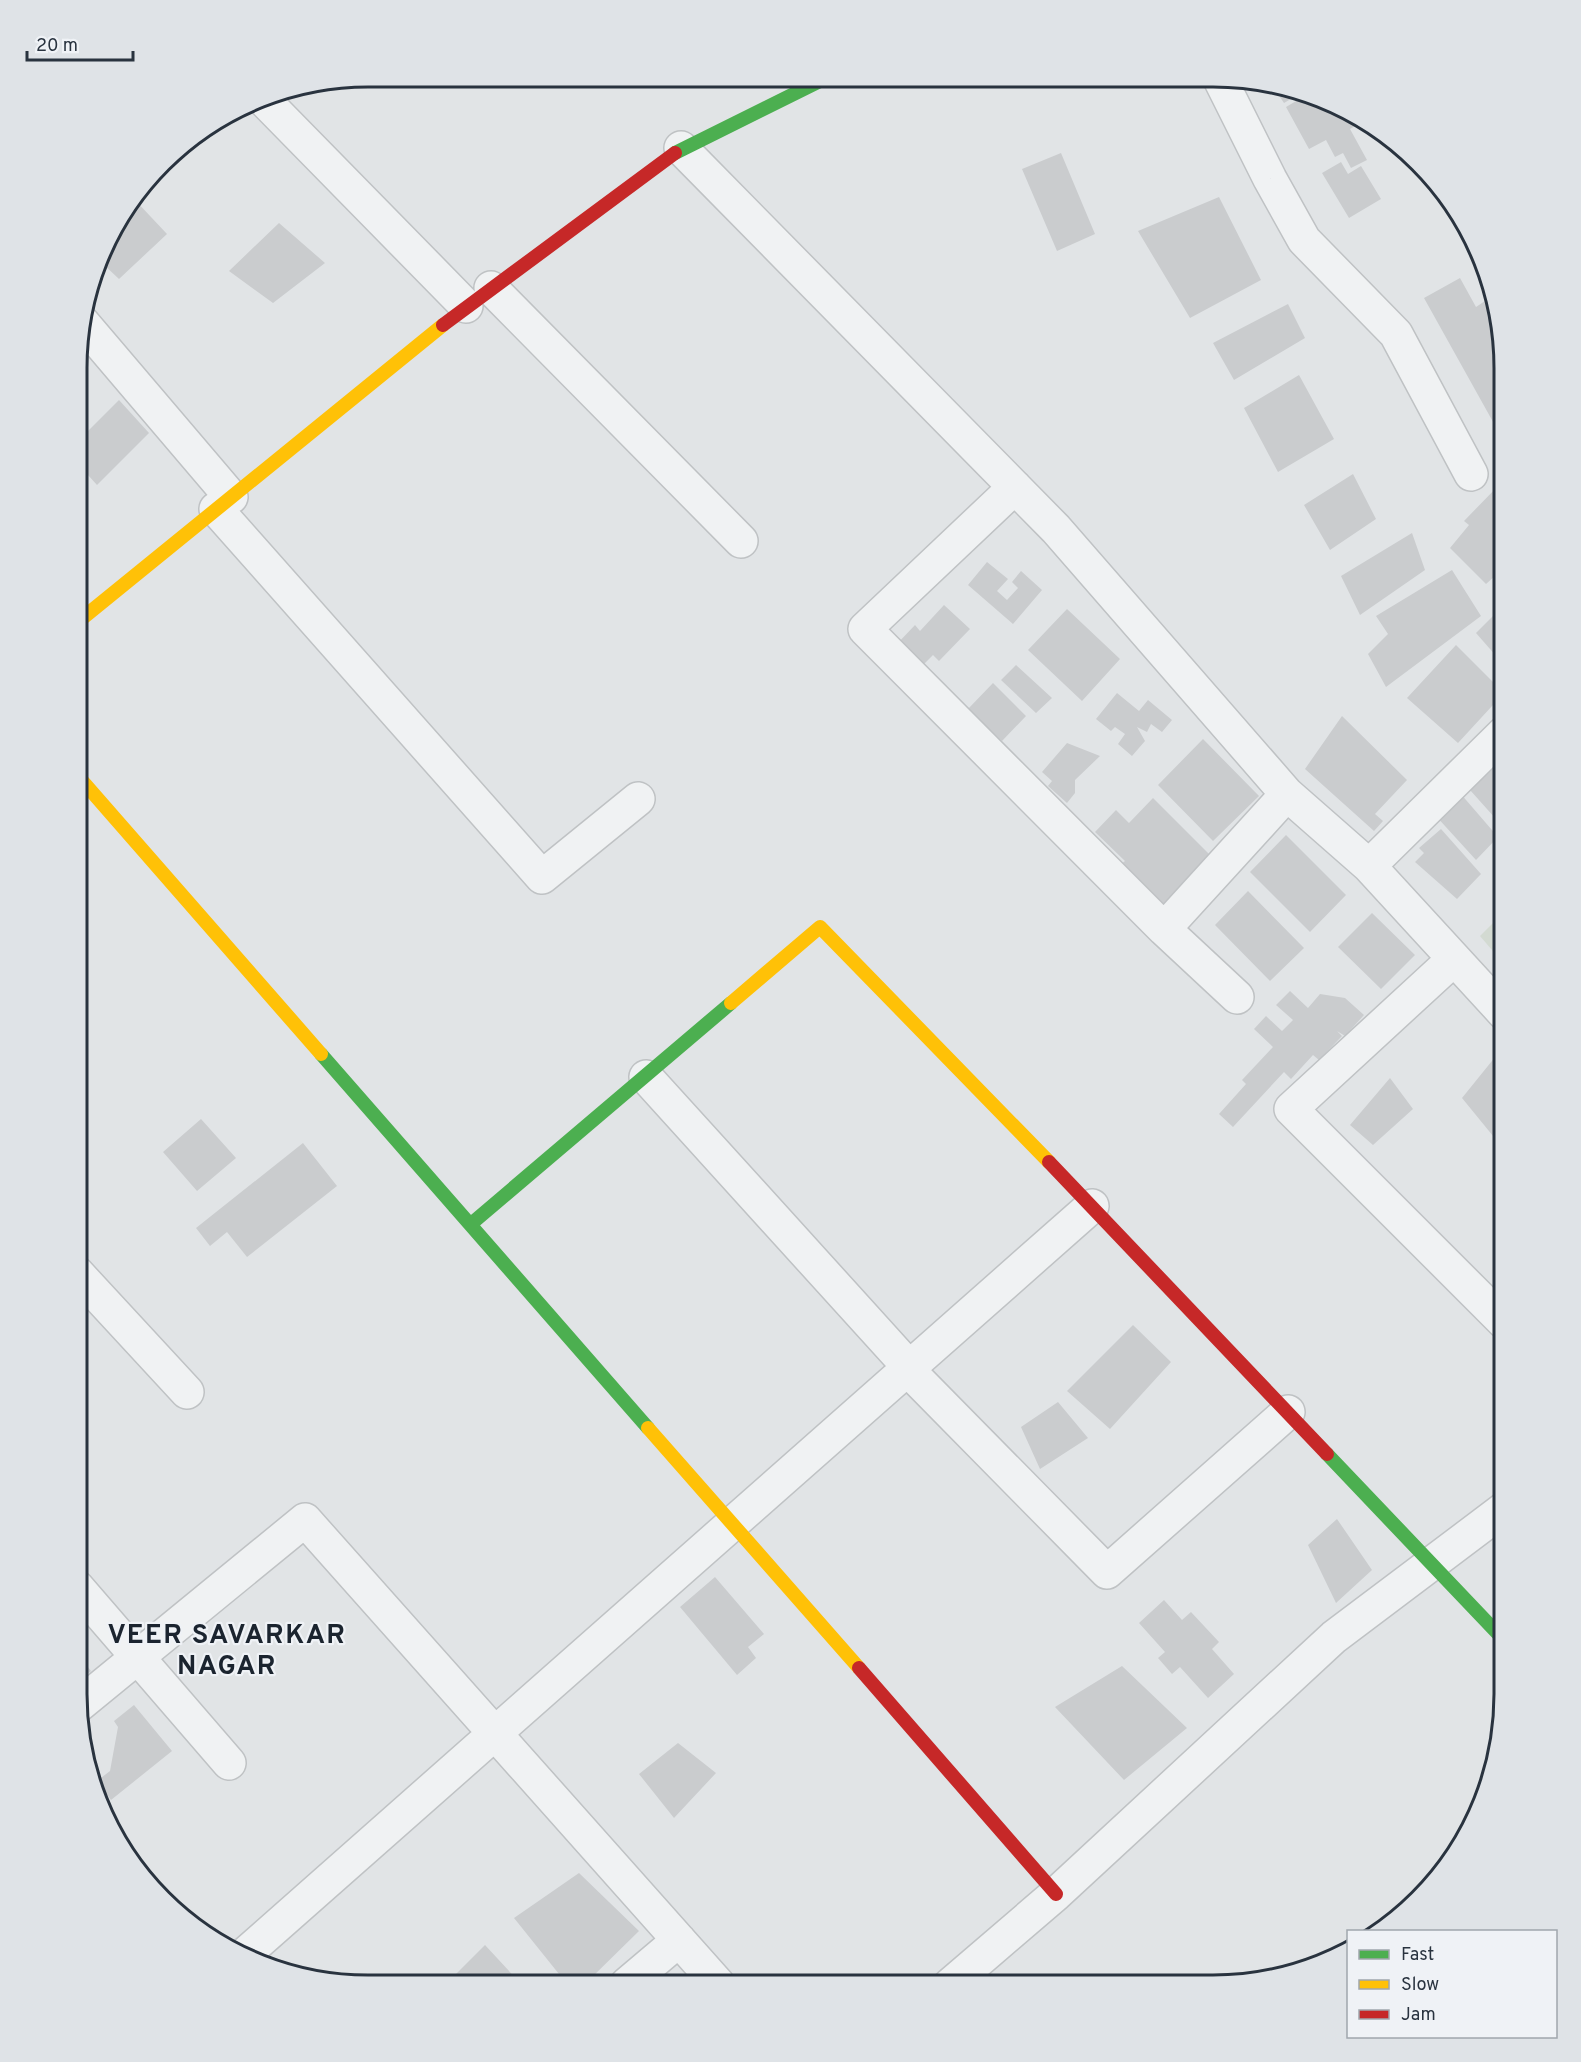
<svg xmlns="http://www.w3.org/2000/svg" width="1581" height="2062" font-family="Overpass,sans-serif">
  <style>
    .green { fill: #d3dad2 }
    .building { fill: #caccce }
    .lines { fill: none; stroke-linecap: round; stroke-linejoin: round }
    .street-casing { stroke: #bfc2c4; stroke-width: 36 }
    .street { stroke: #f0f2f3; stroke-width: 33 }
    .fast { stroke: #4caf50; stroke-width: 14 }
    .slow { stroke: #ffc107; stroke-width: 14 }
    .jam { stroke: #c62828; stroke-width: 14 }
    .labels { text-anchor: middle; stroke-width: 4.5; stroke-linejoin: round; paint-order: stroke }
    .district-label { font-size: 27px; font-weight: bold; letter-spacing: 1.5px; fill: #1b242f; stroke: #eff2f6 }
    .rim { fill: none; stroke: #29333f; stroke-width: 3 }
  </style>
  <rect width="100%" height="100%" fill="#e1e4e6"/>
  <!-- green -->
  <path class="green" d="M1504 912V964L1480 936Z"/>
  <!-- building -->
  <path class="building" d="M1272 85H1273L1301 93 1284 103Z
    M1308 94 1324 99 1363 121 1350 129 1367 160 1351 168 1343 153 1335 157 1326 140 1309 149 1286 107Z
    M1061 153 1095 234 1057 251 1022 169Z
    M1341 162 1348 174 1361 166 1381 199 1349 218 1322 173Z
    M1219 197 1261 280 1190 318 1138 231Z
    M135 200 167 234 119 279 102 263 115 223Z
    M279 223 325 263 273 303 229 271Z
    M1460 278 1476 307 1488 299 1504 368V437L1502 438 1424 298Z
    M1288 304 1305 338 1234 380 1213 343Z
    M1299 375 1334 439 1278 472 1244 408Z
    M119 400 149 433 97 485 79 465V440Z
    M1353 474 1376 519 1330 550 1304 505Z
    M1498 486H1504V568L1486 584 1450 548 1469 525 1464 521Z
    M1412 533 1425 570 1360 615 1341 576Z
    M987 562 1008 579 997 591 1007 600 1018 588 1012 582 1021 571 1042 590 1013 624 968 585Z
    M1452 570 1481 616 1386 687 1368 654 1388 634 1376 616Z
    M944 605 970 629 939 661 933 655 920 668 896 645 915 625 920 631Z
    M1504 605V665L1476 633Z
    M1067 609 1120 659 1082 701 1028 650Z
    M1456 645 1504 693 1458 743 1407 698Z
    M1016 665 1052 698 1036 713 1001 680Z
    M993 683 1026 716 1002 741 968 709Z
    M1117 693 1139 711 1148 700 1172 720 1162 732 1151 724 1147 732 1137 727 1145 741 1132 756 1118 744 1125 734 1115 727 1111 731 1096 719Z
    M1342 716 1407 780 1375 814 1383 821 1374 831 1305 769Z
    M1203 739 1259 796 1213 841 1158 785Z
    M1067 743 1100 756 1075 780V793L1067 803 1048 786 1052 781 1042 772Z
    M1504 759V828L1470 790Z
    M1460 793 1498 837 1476 860 1435 815Z
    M1153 798 1211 856 1161 906 1120 865 1125 861 1095 832 1116 810 1129 823Z
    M1441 829 1481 874 1457 899 1415 862 1424 853 1419 848Z
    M1286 835 1346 895 1310 932 1250 872Z
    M1248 891 1304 948 1270 981 1215 925Z
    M1372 913 1415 955 1381 989 1338 947Z
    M1290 991 1308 1008 1320 994 1345 998 1364 1015 1345 1036 1337 1031 1342 1036 1319 1060 1313 1055 1291 1079 1284 1072 1233 1127 1219 1114 1246 1084 1242 1080 1273 1047 1254 1029 1266 1016 1282 1031 1293 1020 1276 1005Z
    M1500 1051 1504 1055V1145L1502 1147 1462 1098Z
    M1390 1078 1413 1109 1373 1145 1350 1125Z
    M201 1119 236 1158 197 1191 163 1152Z
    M303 1143 337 1186 247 1257 227 1232 210 1246 196 1228Z
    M1133 1325 1171 1362 1110 1429 1067 1391Z
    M1058 1402 1088 1438 1040 1469 1021 1427Z
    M1337 1519 1372 1570 1336 1603 1308 1545Z
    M715 1577 764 1634 748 1647 756 1658 737 1675 680 1607Z
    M1164 1600 1182 1620 1191 1612 1219 1642 1212 1649 1234 1674 1208 1698 1180 1667 1172 1674 1158 1658 1165 1652 1139 1623Z
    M77 1653 91 1671 77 1683Z
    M1122 1666 1187 1728 1124 1780 1055 1707Z
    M134 1705 172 1751 111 1800 97 1781 110 1771 118 1727 114 1721Z
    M678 1743 716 1773 674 1818 639 1774Z
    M579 1873 639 1931 585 1984H567L514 1918Z
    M485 1945 521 1984 447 1983Z"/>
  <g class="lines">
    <defs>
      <path id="street" d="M1220 79 1270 179 1304 240 1396 334 1471 474
        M263 99 466 306
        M681 148 1056 529 1287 794 1369 866 1504 1013
        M491 288 741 541
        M82 322 231 497
        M1015 487 865 629 1164 929 1287 794
        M216 509 542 877 638 799
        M1369 866 1504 733
        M1164 929 1237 997
        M1454 959 1291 1109 1504 1322
        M646 1077 909 1367V1371L1107 1572 1288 1412
        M77 1273 187 1392
        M77 1587 229 1763
        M79 1705 305 1520 718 1984
        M244 1955 1092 1206
        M627 1984 679 1940
        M950 1985 1056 1894 1334 1637 1504 1509"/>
    </defs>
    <!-- street casing -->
    <use href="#street" class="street-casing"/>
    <!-- street -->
    <use href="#street" class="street"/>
    <!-- fast -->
    <path class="fast" d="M675 153 826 78
      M321 1054 648 1428
      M471 1224 731 1003
      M1327 1454 1504 1640"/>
    <!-- slow -->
    <path class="slow" d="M79 621 443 325
      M78 776 321 1054
      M731 1003 820 927 1049 1162
      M648 1428 859 1668"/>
    <!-- jam -->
    <path class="jam" d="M443 325 675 153
      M1049 1162 1327 1454
      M859 1668 1056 1894"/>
  </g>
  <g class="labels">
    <!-- district labels -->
    <g class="district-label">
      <text x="227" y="1643">VEER SAVARKAR<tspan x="227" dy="31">NAGAR</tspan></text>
    </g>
  </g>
  <!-- crop -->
  <path d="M0 0H1581V2062H0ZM368 87H1213A281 281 0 0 1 1494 368V1694A281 281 0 0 1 1213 1975H368A281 281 0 0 1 87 1694V368A281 281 0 0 1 368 87Z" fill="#dfe3e7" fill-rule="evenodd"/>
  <path class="rim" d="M368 87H1213A281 281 0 0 1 1494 368V1694A281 281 0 0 1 1213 1975H368A281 281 0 0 1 87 1694V368A281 281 0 0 1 368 87Z"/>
  <!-- legend -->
  <rect x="1347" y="1930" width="210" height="108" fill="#eff2f6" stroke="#a0a6ad" stroke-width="1.5"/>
  <rect x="1359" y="1950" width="30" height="9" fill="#4caf50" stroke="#a0a6ad" stroke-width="1.5"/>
  <text x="1401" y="1960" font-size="18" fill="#29333f">Fast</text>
  <rect x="1359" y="1980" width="30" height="9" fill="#ffc107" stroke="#a0a6ad" stroke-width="1.5"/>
  <text x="1401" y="1990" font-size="18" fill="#29333f">Slow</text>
  <rect x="1359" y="2010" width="30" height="9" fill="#c62828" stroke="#a0a6ad" stroke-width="1.5"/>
  <text x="1401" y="2020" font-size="18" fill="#29333f">Jam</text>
  <!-- scale -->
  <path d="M27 51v9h106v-9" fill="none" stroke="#29333f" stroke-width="3"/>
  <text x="36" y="51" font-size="18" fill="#29333f" stroke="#eff2f6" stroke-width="4.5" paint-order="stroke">20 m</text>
</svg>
